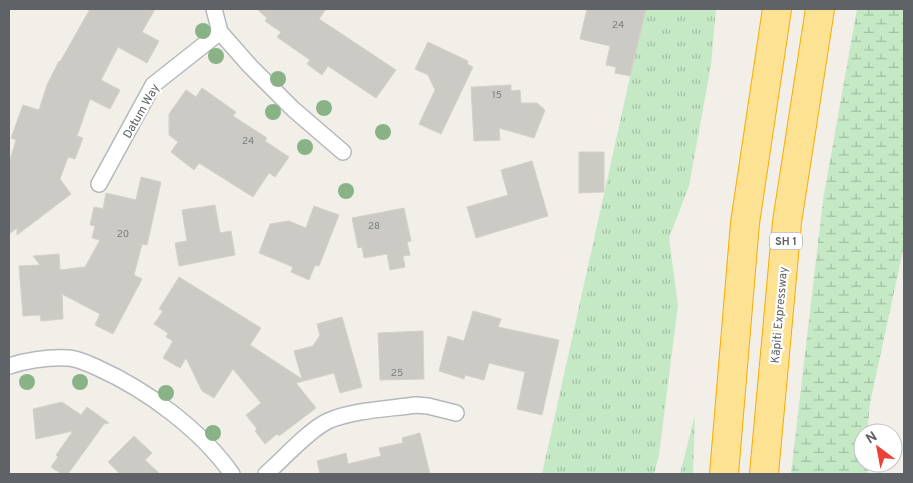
<svg xmlns="http://www.w3.org/2000/svg" width="913" height="483" font-family="Overpass,sans-serif">
  <style>
    .grass { fill: url(#grass-tufts) }
    .wetland { fill: url(#wetland-marsh) }
    .building { fill: #cccac5; stroke: #d6d1c6 }
    .lines { fill: none; stroke-linecap: round; stroke-linejoin: round }
    .street-casing { stroke: #b5b8bc; stroke-width: 18 }
    .highway-casing { stroke: #f9ab00; stroke-width: 30 }
    .street { stroke: #fff; stroke-width: 15 }
    .highway { stroke: #fde293; stroke-width: 28 }
    .tree { fill: #89b387 }
    .labels { text-anchor: middle; stroke-width: 4.5; stroke-linejoin: round; paint-order: stroke }
    .number-label { font-size: 10px; fill: #7a7d7f }
    .shield { fill: #fff; stroke: #8f9295; stroke-width: 1 }
    .shield-label { font-size: 11px; font-weight: bold; fill: #5f6368 }
    .street-label { font-size: 12px; fill: #5f6368; stroke: #fff }
  </style>
  <defs>
    <pattern id="grass-tufts" width="24" height="20" patternUnits="userSpaceOnUse" patternTransform="scale(1.25)"><rect width="24" height="20" fill="#c5e8c5"/><path d="M3 7l-1-3M5 7V3M7 7l1-3M15 17l-1-3M17 17v-4M19 17l1-3" fill="none" stroke="#a3c0a4"/></pattern>
    <pattern id="wetland-marsh" width="20" height="14" patternUnits="userSpaceOnUse" patternTransform="scale(1.25)"><rect width="20" height="14" fill="#c5e8c5"/><path d="M1 5h8M5 5V1M11 12h8M15 12V8" fill="none" stroke="#a3c0a4"/></pattern>
  </defs>
  <rect width="100%" height="100%" fill="#f1efe8"/>
  <!-- grass -->
  <path class="grass" d="M645 9H716L711 65 689 186 669 238 678 305 659 455 654 474H542Z
    M695 415 693 474H680Z"/>
  <!-- wetland -->
  <path class="wetland" d="M857 9H904V246L870 403 867 433H863V463H867L868 474H791L823 200Z"/>
  <!-- building -->
  <path class="building" d="M90 9H155L142 32 159 41 147 63 118 47 101 80 120 90 110 109 90 99 77 136 83 138 75 159 68 157 60 179 71 194 17 235V228L9 234V163L16 140 11 138 23 105 39 110 47 85 59 61 60 62Z
    M257 9H326L319 19 396 70 376 98 328 66 322 75 307 64 310 60 277 37 281 32 265 21 267 18Z
    M587 9H646L630 76 615 73 616 67 606 65 610 46 580 39Z
    M428 42 468 61 467 64 473 67 441 134 419 124 435 90 428 75 415 69Z
    M511 85V91L520 90 521 103H537L545 110 534 138 499 128 500 140 474 141 471 87Z
    M202 88 236 112 233 116 267 138 265 141 289 157 275 177 269 173 253 197 199 163 194 170 171 152 178 142 169 135V114L186 90 196 97Z
    M579 152H604V192L579 193Z
    M532 161 548 216 476 238 467 207 508 195 501 170Z
    M141 177 161 182 147 245 142 244 134 275 142 279 113 334 95 325 100 314 62 294 63 319 41 321 40 315 23 316 19 266 40 265 33 256 59 254 60 270 85 267 100 240 92 238 95 226 90 225 94 207 103 209 106 193 136 200Z
    M215 205 220 233 231 231 235 255 179 266 175 243 187 241 182 210Z
    M314 206 339 215 319 266 315 265 309 280 291 272 293 267 259 253 270 224 289 221 306 228Z
    M404 208 411 241 407 242 410 255 403 256 405 267 390 270 387 254 364 258 362 247 358 248 352 218Z
    M179 277 261 328 250 345 302 379 294 351 313 346 320 335 317 324 342 317 362 387 340 393 334 373 296 383 316 408 279 436 277 434 265 444 255 431 257 429 246 415 261 403 233 369 214 398 202 391 186 358 180 368 163 358 173 341 166 337 168 333 154 324 163 311 159 309Z
    M473 311 501 319 498 327 559 340 542 415 517 409 525 372 489 363 484 380 465 375 464 379 439 371 448 336 464 341Z
    M423 331 424 379 380 380 378 333Z
    M62 402 81 415 87 407 109 423 104 424 68 474H62L51 467 58 457 56 455 73 431 36 439 33 409Z
    M420 433 430 474H320L317 461 346 453 348 464 381 456 379 448 403 443 402 438Z
    M134 436 152 453 145 460 160 474H120L108 462Z"/>
  <g class="lines">
    <defs>
      <path id="street" d="M214 9 220 32 250 66 293 109 343 152
        M99 184 153 85 220 32
        M9 366C28 360 49 357 69 358 79 359 89 364 98 368 147 390 201 430 232 474
        M266 474C282 460 310 429 328 421 353 410 388 409 416 405L428 406 456 413"/>
      <path id="highway" d="M724 474 745 223 777 9
        M764 474 787 222 820 9"/>
    </defs>
    <!-- street casing -->
    <use href="#street" class="street-casing"/>
    <!-- highway casing -->
    <use href="#highway" class="highway-casing"/>
    <!-- street -->
    <use href="#street" class="street"/>
    <!-- highway -->
    <use href="#highway" class="highway"/>
  </g>
  <!-- trees -->
  <g class="tree">
    <circle cx="203" cy="31" r="8"/>
    <circle cx="216" cy="56" r="8"/>
    <circle cx="278" cy="79" r="8"/>
    <circle cx="324" cy="108" r="8"/>
    <circle cx="273" cy="112" r="8"/>
    <circle cx="383" cy="132" r="8"/>
    <circle cx="305" cy="147" r="8"/>
    <circle cx="346" cy="191" r="8"/>
    <circle cx="27" cy="382" r="8"/>
    <circle cx="80" cy="382" r="8"/>
    <circle cx="166" cy="393" r="8"/>
    <circle cx="213" cy="433" r="8"/>
  </g>
  <g class="labels">
    <!-- number labels -->
    <g class="number-label">
      <text x="618" y="28">24</text>
      <text x="497" y="98">15</text>
      <text x="248" y="144">24</text>
      <text x="374" y="229">28</text>
      <text x="123" y="237">20</text>
      <text x="397" y="376">25</text>
    </g>
    <!-- shield labels -->
    <rect class="shield" x="770" y="232.5" width="32" height="17" rx="4"/>
    <g class="shield-label">
      <text x="786" y="245">SH 1</text>
    </g>
    <!-- street labels -->
    <g class="street-label">
      <text transform="translate(141 111) rotate(-60)" y="4">Datum Way</text>
      <text transform="translate(779 315) rotate(-85)" y="4">Kāpiti Expressway</text>
    </g>
  </g>
  <!-- border -->
  <rect width="913" height="483" fill="none" stroke="#5f6368" stroke-width="20"/>
  <!-- north arrow -->
  <g transform="translate(878 448) rotate(328)"><circle r="24" fill="#ffffff" stroke="#bfc1c3"/>
  <path d="M0-4L9 19L0 12L-9 19Z" fill="#ea4335"/>
  <text y="-8" font-size="14" font-weight="bold" text-anchor="middle" fill="#5f6368">N</text>
  </g>
</svg>
